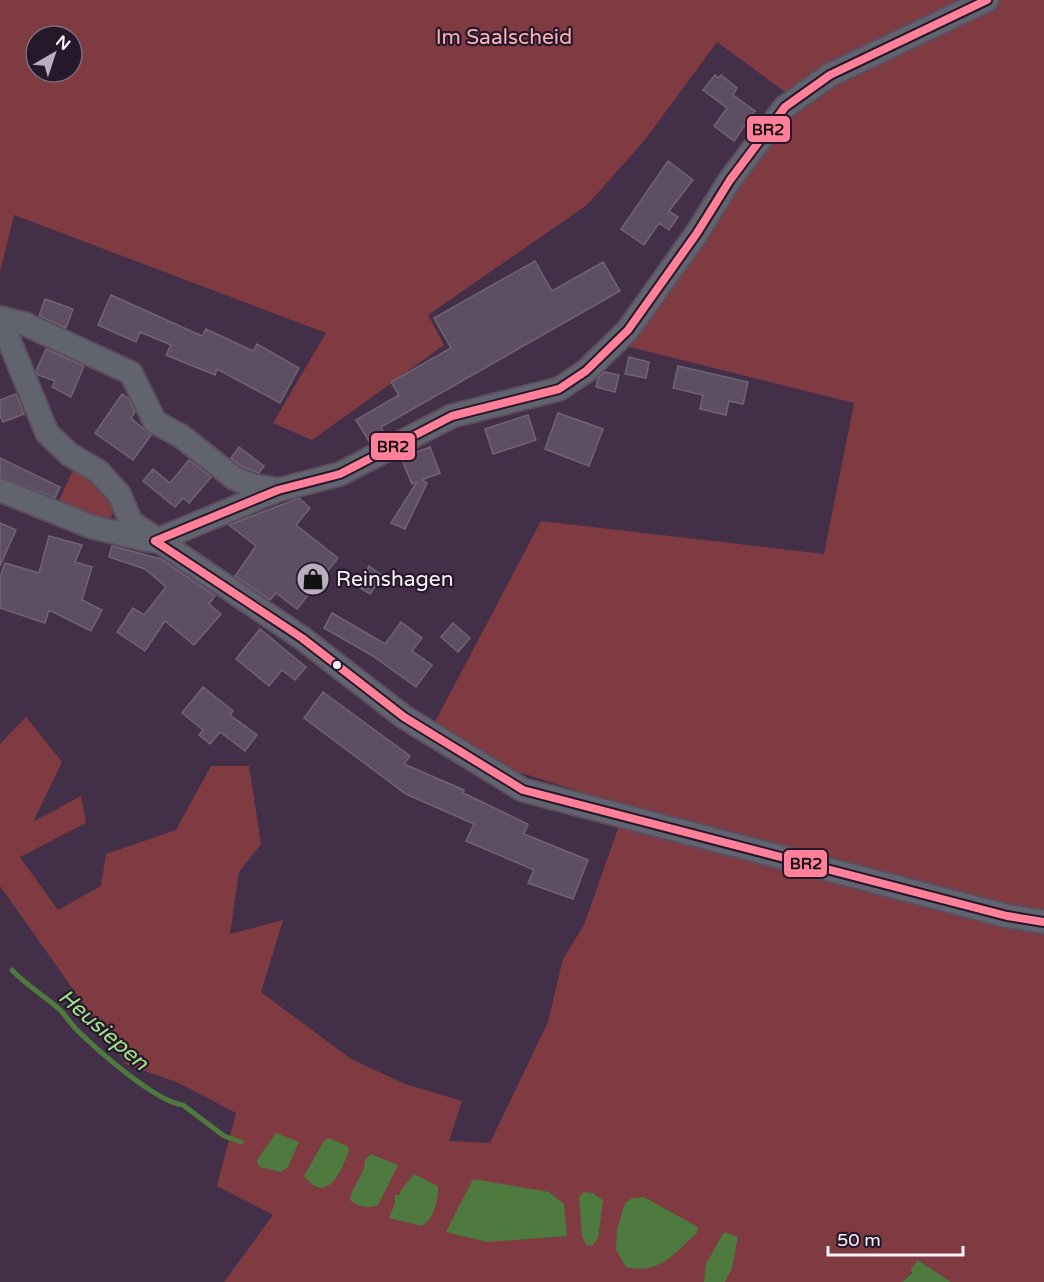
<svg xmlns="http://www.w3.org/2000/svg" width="1044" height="1282" font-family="'Varela Round',sans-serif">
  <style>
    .green { fill: #803a42; fill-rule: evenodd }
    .water { fill: #4e793f }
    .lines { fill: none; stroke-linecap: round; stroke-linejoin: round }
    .stream { stroke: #4e793f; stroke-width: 5 }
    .building { fill: #5d4e62; stroke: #716276; stroke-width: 1.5 }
    .street-casing { stroke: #5c4e5f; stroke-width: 26 }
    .street { stroke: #61636f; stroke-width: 22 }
    .bus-1-casing { stroke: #26172b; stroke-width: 12 }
    .bus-1 { stroke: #ff8098; stroke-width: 8 }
    .bus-dot { fill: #faf1fc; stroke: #26172b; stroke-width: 2 }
    .labels { text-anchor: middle; stroke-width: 4.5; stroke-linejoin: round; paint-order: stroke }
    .park-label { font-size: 21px; fill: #fbb3b4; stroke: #26172b }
    .poi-label { font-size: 21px; fill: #faf1fc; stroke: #26172b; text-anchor: start }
    .water-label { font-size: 22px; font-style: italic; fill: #9fe387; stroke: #26172b }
    .line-badge { stroke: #26172b; stroke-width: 2 }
    .pale-badge-label { font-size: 16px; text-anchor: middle; font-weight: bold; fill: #111 }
  </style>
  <rect width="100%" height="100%" fill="#433048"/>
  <!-- green -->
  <path class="green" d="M0 0H1044V1282H951L918 1260 912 1272 902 1282H224L273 1215 217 1186 236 1113 179 1083 126 1064 0 886V744L26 717 62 762 33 822 81 796 86 823 20 857 58 910 101 886 106 854 176 830 211 766H249L261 844 239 872 230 934 283 920 261 992 351 1059 405 1084 462 1101 449 1141 490 1143 548 1022 563 959 584 925 626 806 512 770 435 722 541 521 824 554 854 403 626 346 799 102 717 42 644 141 587 205 428 315 444 345 312 440 273 423 326 333 14 215 0 272ZM36 36H72V72H36Z
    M75 466 83 468 116 507 111 517 103 521 56 507Z"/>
  <!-- water -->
  <path class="water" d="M276 1133 299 1142 288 1167 281 1172 259 1167 257 1160Z
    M329 1138 347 1146 349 1150C342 1171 327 1206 304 1176L324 1141Z
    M371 1154 398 1165 378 1205C368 1209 359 1207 350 1200 352 1185 365 1175 365 1160Z
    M414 1174 438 1186C439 1199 434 1219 422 1226L389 1218 395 1203V1195H400L401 1190Z
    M473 1179 549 1192 564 1204 567 1236 487 1242 446 1232Z
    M583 1192 593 1193 603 1200 598 1238 592 1246 586 1245 582 1236 579 1197Z
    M644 1197 698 1227 697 1233C674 1253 661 1275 626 1267L616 1250 617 1229 625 1203 632 1198Z
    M724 1232 738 1237 732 1268 725 1282H704L706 1264Z
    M918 1260 951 1282H902L912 1273 911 1269Z"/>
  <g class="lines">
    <!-- stream -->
    <path class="stream" d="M12 970C26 985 42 994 58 1008 65 1014 69 1022 76 1029 97 1050 156 1102 183 1105L224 1136 241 1142"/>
  </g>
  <!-- building -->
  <path class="building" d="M715 75 718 78 721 75 737 88 733 95 755 111 734 141 714 126 727 108 703 90Z
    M668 161 693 180 669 211 678 217 669 230 659 223 644 245 621 229Z
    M535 261 552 291 603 262 620 291 381 427 385 435 370 443 356 420 399 395 391 382 451 348 434 318Z
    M111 295 202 336 206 329 253 351 257 344 299 368 280 403 217 369 215 375 166 355 171 345 140 332 136 342 98 325Z
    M45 299 73 309 66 328 39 316Z
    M46 349 84 366 71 397 52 387 55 381 38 375 36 371Z
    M629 357 649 362 646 378 625 374Z
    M678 366 748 382 743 404 729 401 726 415 700 409 703 395 673 388Z
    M605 372 619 375 615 392 596 387 598 378Z
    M16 394 24 414 3 422 0 415V400Z
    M122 394 129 399 135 412 131 418 151 435 133 460 95 433Z
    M558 413 603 429 589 466 545 449Z
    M528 415 536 440 493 454 485 429Z
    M239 447 264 466 259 473 241 466 231 458Z
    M430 447 440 473 422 480 427 483 405 529 391 523 417 482 412 484 401 458Z
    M0 458 60 487 55 498 0 477Z
    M189 460 211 477 189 503 183 498 175 507 143 481 153 469 170 483Z
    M299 498 310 508 296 525 338 558 297 609 276 593 270 600 235 576 256 546 229 525Z
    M0 523 16 530 0 566Z
    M49 536 82 545 75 562 92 567 82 600 102 610 91 631 49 610 45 623 0 608V577L5 563 39 573Z
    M112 546 161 559 215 596 209 604 221 614 194 645 165 621 145 651 117 632 133 608 144 615 166 587 145 569 109 557Z
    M369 566 383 576 370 594 357 586Z
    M332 613 385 644 401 622 422 638 412 651 432 665 416 687 373 656 324 628Z
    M453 623 470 638 458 652 441 637Z
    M260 629 306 667 295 680 282 670 269 686 236 659Z
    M203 687 233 711 230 715 257 735 245 751 220 732 210 744 199 735 203 730 182 713Z
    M323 692 410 756 404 764 464 790 463 793 528 824 524 834 588 860 573 899 528 883 534 870 466 841 474 824 406 794 304 718Z"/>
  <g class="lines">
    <defs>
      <path id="street" d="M0 318 47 433 69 454 99 472 119 494 131 522 302 638 404 717 523 790 1007 916 1044 922
        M0 318 25 324 131 373 155 422 181 436 234 478 251 485 278 490
        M0 490 92 527 148 540
        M155 541 278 490 340 474 452 416 559 389 586 371 628 330 697 233 730 180 785 107 830 75 987 0"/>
    </defs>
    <!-- street casing -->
    <use href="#street" class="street-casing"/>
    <!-- street -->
    <use href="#street" class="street"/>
    <defs>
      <path id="bus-1" d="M155 541 278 490 340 474 452 416 559 389 586 371 628 330 697 233 730 180 785 107 830 75 987 0
        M155 541 302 638 404 717 523 790 1007 916 1044 922"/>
    </defs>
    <!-- bus-1 casing -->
    <use href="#bus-1" class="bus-1-casing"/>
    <!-- bus-1 -->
    <use href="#bus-1" class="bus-1"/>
  </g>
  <!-- icons -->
  <defs>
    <symbol id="shop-disc" viewBox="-11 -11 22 22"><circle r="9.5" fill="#baadbd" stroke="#26172b"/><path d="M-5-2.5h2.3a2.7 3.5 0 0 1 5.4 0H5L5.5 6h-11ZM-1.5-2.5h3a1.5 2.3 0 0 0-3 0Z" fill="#111"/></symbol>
  </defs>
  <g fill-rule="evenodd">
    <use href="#shop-disc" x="294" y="560" width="38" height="38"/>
  </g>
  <!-- markers -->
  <circle class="bus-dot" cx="337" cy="665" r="5"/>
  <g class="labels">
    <!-- park labels -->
    <g class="park-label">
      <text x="504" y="44">Im Saalscheid</text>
    </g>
    <!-- poi labels -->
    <g class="poi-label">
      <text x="336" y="586">Reinshagen</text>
    </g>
    <!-- water labels -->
    <g class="water-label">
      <text transform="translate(104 1029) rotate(41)" y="8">Heusiepen</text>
    </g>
  </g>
  <g class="line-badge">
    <rect x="746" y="115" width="45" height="28" rx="6" fill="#ff8098"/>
    <rect x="370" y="432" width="46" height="29" rx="6" fill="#ff8098"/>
    <rect x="783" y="849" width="45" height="29" rx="6" fill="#ff8098"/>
  </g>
  <g class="pale-badge-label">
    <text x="768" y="135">BR2</text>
    <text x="393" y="452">BR2</text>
    <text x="806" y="869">BR2</text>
  </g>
  <!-- north arrow -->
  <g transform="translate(54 54) rotate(39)"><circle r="28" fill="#26172b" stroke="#7b6e7f" stroke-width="1.5"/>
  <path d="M0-4.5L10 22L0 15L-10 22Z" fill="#baadbd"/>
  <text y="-9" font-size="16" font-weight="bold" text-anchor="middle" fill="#faf1fc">N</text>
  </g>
  <!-- scale -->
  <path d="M828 1246v9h135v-9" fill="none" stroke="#faf1fc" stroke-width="3"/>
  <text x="837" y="1246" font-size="18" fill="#faf1fc" stroke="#26172b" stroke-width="4.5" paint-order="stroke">50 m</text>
</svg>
